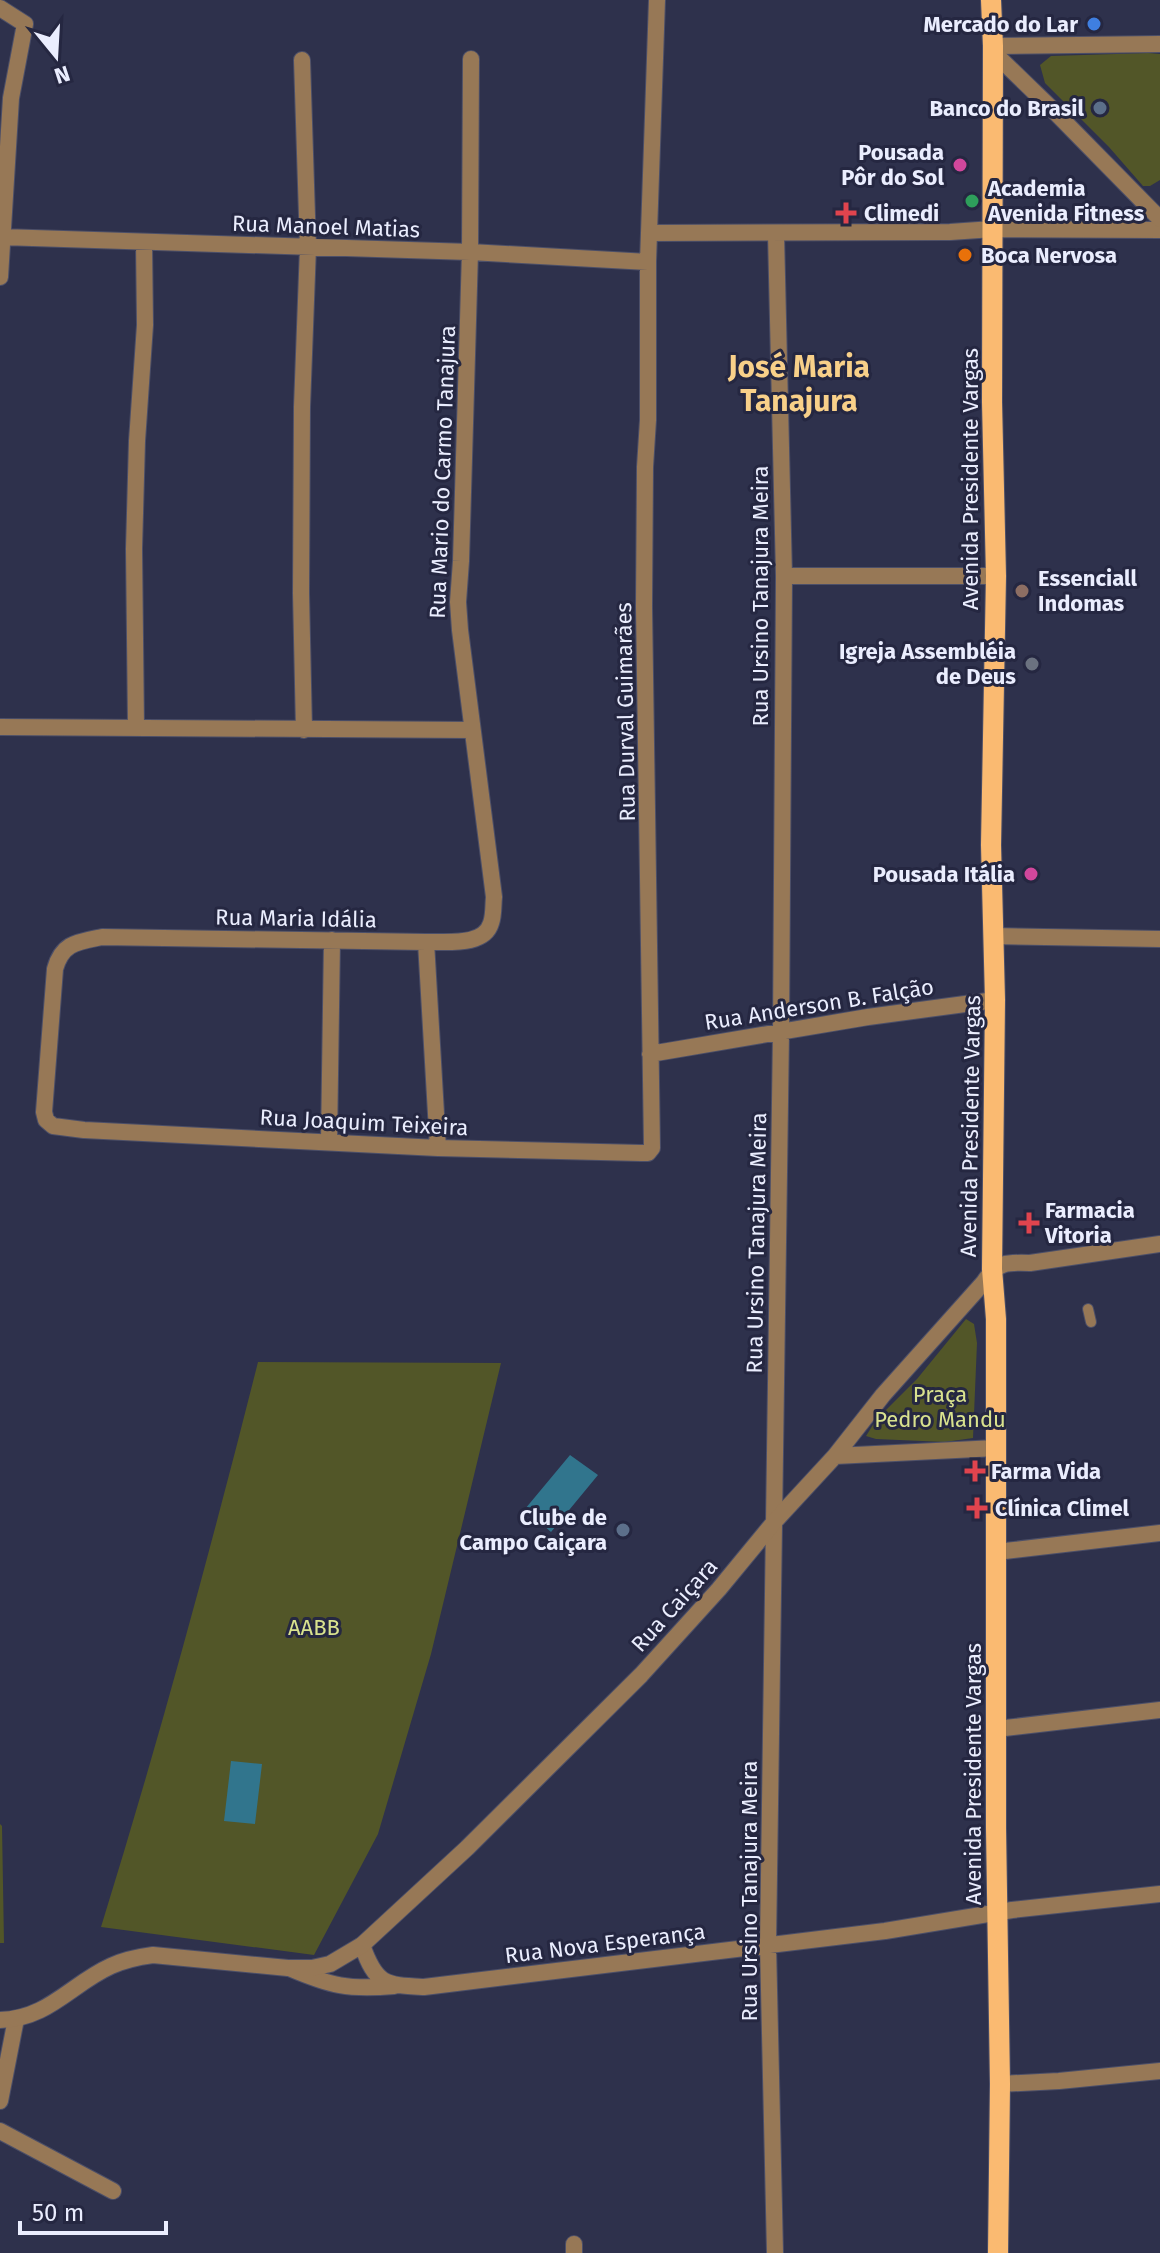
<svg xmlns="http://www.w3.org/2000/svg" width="1160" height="2253" font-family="'Fira Sans',sans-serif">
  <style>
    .green { fill: #525628 }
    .water { fill: #31758d }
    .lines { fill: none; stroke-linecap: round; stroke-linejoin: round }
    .service-casing { stroke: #4c4f68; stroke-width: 12 }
    .minor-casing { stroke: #4c4f68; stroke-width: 18 }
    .tertiary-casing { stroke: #4c4f68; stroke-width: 18 }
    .primary-casing { stroke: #4c4f68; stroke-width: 22 }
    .service { stroke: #977856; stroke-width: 10 }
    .minor { stroke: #977856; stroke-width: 16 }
    .tertiary { stroke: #977856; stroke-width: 16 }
    .primary { stroke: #faba71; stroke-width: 20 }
    .shop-dot { fill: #3f7fe0; stroke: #252741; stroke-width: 3 }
    .service-dot { fill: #5c6f8a; stroke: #252741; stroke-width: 3 }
    .hotel-dot { fill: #d1479c; stroke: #252741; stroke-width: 3 }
    .leisure-dot { fill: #2e9e5b; stroke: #252741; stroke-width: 3 }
    .health-dot { fill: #e0444e; stroke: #252741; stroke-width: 3 }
    .food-dot { fill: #e8710a; stroke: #252741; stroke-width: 3 }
    .education-dot { fill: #8d6e63; stroke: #252741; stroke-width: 3 }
    .worship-dot { fill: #6b7280; stroke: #252741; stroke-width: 3 }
    .labels { text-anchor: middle; stroke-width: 6; stroke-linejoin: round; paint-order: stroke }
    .poi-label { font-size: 22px; font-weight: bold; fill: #eaedfe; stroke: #252741; text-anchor: start }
    .street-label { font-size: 22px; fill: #eaedfe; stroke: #252741 }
    .park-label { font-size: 22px; fill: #d9e28e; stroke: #252741 }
    .district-label { font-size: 30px; font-weight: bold; fill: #f8d089; stroke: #252741 }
  </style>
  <rect width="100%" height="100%" fill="#2e314c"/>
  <!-- green -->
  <path class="green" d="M1148 53 1160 54V180L1150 186H1143L1109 147 1045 83 1040 65 1051 56Z
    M966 1319 974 1324 977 1343 973 1438 945 1442 876 1439 866 1436 876 1420 917 1379Z
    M258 1362 501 1363 431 1654 378 1834 314 1955 101 1927C159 1740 210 1552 258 1362Z
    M0 1824 2 1826 4 1943H0Z"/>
  <!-- water -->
  <path class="water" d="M570 1455 598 1475 551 1532 525 1509Z
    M231 1761 262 1764 255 1824 224 1821Z"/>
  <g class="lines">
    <defs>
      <path id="service" d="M1088 1309 1091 1322"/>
      <path id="minor" d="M0 8 25 24 11 98 0 277
        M993 46 1160 44
        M471 59 470 252 461 561 458 602 460 630 494 897C493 906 494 915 491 923 484 947 446 941 426 942L102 937C77 942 62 943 55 969L44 1112 46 1120 53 1126 84 1130 438 1148 641 1153H648L652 1148 644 607 645 467 648 420V262L657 0
        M302 60 308 247 302 407 301 593 304 730
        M649 233 950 232 993 229 1160 230
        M2 237 470 252 648 262
        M784 576H996
        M0 727 472 730
        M136 728 134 549 137 441 145 325 144 243
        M993 936 1160 939
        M426 942 438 1148
        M650 1054 868 1017 995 1000
        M329 1142 332 940
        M996 1552 1160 1533
        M996 1729 1160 1710
        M362 1945C376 1985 385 1985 424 1987L885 1931 1012 1910 1160 1894
        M289 1968C331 1986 348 1990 394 1986
        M1000 2084 1059 2081 1160 2071
        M0 2101 16 2019
        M0 2131 113 2191
        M574 2253V2244
        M775 2253 768 1945 781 1032 784 576 776 234"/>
      <path id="tertiary" d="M993 52 1054 111 1160 219
        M835 1456 996 1448
        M0 2020C48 2019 71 1984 111 1966 124 1960 138 1957 153 1955L288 1968H312L330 1964 362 1945 467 1848 641 1675 719 1589 775 1521 835 1456 883 1395 984 1282C997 1262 1007 1262 1030 1263L1160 1244"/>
      <path id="primary" d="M991 0 993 46 992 402 996 576 991 845 995 1000 992 1269 996 1319V1828L1000 2084 998 2253"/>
    </defs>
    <!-- service casing -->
    <use href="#service" class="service-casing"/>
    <!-- minor casing -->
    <use href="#minor" class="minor-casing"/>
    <!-- tertiary casing -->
    <use href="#tertiary" class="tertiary-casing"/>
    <!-- primary casing -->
    <use href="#primary" class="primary-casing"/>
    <!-- service -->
    <use href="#service" class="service"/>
    <!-- minor -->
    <use href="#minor" class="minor"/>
    <!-- tertiary -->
    <use href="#tertiary" class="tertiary"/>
    <!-- primary -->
    <use href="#primary" class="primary"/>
  </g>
  <!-- markers -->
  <circle class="shop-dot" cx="1094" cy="24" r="8"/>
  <g class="service-dot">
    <circle cx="1100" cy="108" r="8"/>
    <circle cx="623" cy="1530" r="8"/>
  </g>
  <g class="hotel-dot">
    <circle cx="960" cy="165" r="8"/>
    <circle cx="1031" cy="874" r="8"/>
  </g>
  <circle class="leisure-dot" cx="972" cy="201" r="8"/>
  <g class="health-dot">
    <path d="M842 201h8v8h8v8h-8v8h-8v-8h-8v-8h8z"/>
    <path d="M1025 1211h8v8h8v8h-8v8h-8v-8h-8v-8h8z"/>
    <path d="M971 1459h8v8h8v8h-8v8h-8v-8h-8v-8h8z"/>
    <path d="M973 1496h8v8h8v8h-8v8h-8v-8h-8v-8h8z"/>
  </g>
  <circle class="food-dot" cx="965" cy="255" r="8"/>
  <circle class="education-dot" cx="1022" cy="591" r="8"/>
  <circle class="worship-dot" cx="1032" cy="664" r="8"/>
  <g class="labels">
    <!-- poi labels -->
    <g class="poi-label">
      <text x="1078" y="32" text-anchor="end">Mercado do Lar</text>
      <text x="1084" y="116" text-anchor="end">Banco do Brasil</text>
      <text x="944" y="160" text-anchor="end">Pousada<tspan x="944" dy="25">Pôr do Sol</tspan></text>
      <text x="988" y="196">Academia<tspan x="988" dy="25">Avenida Fitness</tspan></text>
      <text x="864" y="221">Climedi</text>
      <text x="981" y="263">Boca Nervosa</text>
      <text x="1038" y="586">Essenciall<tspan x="1038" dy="25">Indomas</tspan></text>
      <text x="1016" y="659" text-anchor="end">Igreja Assembléia<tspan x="1016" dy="25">de Deus</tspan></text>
      <text x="1015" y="882" text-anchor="end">Pousada Itália</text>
      <text x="1045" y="1218">Farmacia<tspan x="1045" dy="25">Vitoria</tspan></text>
      <text x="991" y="1479">Farma Vida</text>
      <text x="995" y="1516">Clínica Climel</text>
      <text x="607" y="1525" text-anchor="end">Clube de<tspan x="607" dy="25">Campo Caiçara</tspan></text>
    </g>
    <!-- street labels -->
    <g class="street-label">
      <text transform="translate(326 226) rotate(2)" y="8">Rua Manoel Matias</text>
      <text transform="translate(442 472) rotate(-88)" y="8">Rua Mario do Carmo Tanajura</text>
      <text transform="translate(970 479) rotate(-90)" y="8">Avenida Presidente Vargas</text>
      <text transform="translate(760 596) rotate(-90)" y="8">Rua Ursino Tanajura Meira</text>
      <text transform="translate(625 712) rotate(-91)" y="8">Rua Durval Guimarães</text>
      <text transform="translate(296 918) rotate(1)" y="8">Rua Maria Idália</text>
      <text transform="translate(819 1004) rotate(-9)" y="8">Rua Anderson B. Falção</text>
      <text transform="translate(364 1122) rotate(3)" y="8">Rua Joaquim Teixeira</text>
      <text transform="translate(970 1126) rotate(-89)" y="8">Avenida Presidente Vargas</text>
      <text transform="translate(756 1243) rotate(-89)" y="8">Rua Ursino Tanajura Meira</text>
      <text transform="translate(674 1605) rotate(-48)" y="8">Rua Caiçara</text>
      <text transform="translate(973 1774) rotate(-90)" y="8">Avenida Presidente Vargas</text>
      <text transform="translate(749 1891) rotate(-90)" y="8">Rua Ursino Tanajura Meira</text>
      <text transform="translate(605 1943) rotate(-7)" y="8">Rua Nova Esperança</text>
    </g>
    <!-- park labels -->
    <g class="park-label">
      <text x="940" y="1402">Praça<tspan x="940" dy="25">Pedro Mandu</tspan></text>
      <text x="314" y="1635">AABB</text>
    </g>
    <!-- district labels -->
    <g class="district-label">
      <text x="799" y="377">José Maria<tspan x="799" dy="34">Tanajura</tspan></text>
    </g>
  </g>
  <!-- north arrow -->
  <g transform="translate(56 56) rotate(162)" stroke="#252741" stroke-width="6" paint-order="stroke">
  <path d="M0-6L14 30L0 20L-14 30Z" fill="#eaedfe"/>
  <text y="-12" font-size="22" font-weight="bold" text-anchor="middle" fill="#eaedfe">N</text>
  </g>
  <!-- scale -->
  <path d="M20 2221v12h146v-12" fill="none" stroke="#eaedfe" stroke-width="4"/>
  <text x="32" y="2221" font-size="24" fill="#eaedfe" stroke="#252741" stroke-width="6" paint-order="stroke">50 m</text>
</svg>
